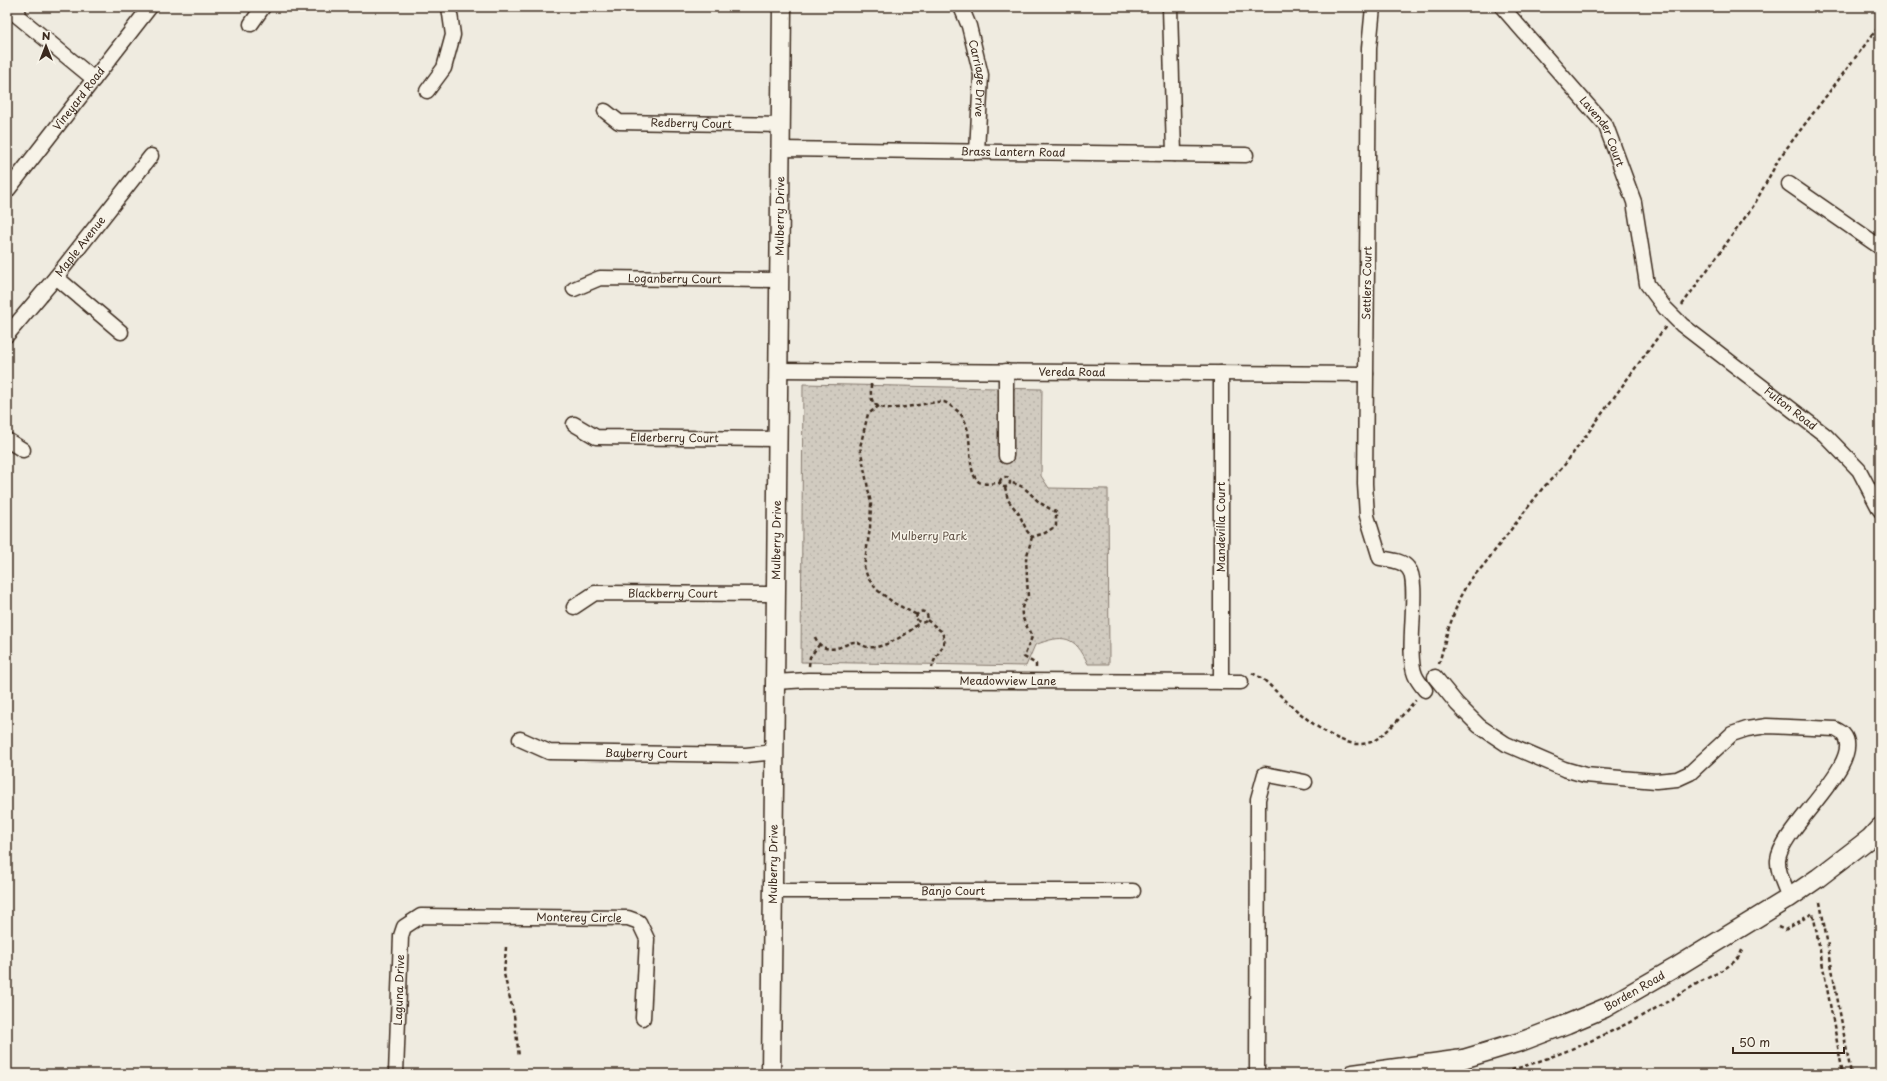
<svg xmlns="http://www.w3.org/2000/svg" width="1887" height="1081" font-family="'Playpen Sans',sans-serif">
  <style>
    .park { fill: url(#park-dots); stroke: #867a6f }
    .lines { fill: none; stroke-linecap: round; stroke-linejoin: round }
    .minor-casing { stroke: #3b2a1e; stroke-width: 17 }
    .major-casing { stroke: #3b2a1e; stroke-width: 21 }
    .path { stroke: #3b2a1e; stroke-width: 2.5; stroke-dasharray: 4 3; stroke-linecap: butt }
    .minor { stroke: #f7f3e8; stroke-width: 14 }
    .major { stroke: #f7f3e8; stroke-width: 18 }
    .labels { text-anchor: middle; stroke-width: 3; stroke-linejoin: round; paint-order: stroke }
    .street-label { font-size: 11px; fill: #3b2a1e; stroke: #f7f3e8 }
    .park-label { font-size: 11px; fill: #605246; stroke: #f7f3e8 }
  </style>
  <defs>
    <pattern id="park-dots" width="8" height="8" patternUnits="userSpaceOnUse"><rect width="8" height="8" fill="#d1cbc0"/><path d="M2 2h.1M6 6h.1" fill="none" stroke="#b4aea5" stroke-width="1.8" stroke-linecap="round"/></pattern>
  </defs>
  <rect width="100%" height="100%" fill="#efebe0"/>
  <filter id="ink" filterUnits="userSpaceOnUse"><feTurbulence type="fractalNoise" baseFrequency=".025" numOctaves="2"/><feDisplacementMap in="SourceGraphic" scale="8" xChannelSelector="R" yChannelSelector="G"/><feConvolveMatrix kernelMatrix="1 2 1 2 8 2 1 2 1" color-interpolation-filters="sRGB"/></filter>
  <g filter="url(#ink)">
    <!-- park -->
    <path class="park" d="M803 384 1042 389 1041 476 1049 488 1108 489 1109 664H1088C1075 635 1063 634 1035 645L1026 666 801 662Z"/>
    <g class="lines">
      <defs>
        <g id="minor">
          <path d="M19 7 15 14 94 79"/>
          <path id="s1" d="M961 7 969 26 981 75 977 152"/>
          <path d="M1170 7 1174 154"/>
          <path d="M1373 7 1369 48 1365 484 1367 516 1380 558C1389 560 1402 560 1408 568 1421 582 1405 651 1415 675 1417 680 1421 685 1425 690"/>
          <path id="s2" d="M1502 7 1606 126 1634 202 1647 284 1665 308 1682 325 1825 435 1859 470 1880 510"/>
          <path d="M251 24 263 7"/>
          <path d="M427 91 444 68 453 35 449 7"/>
          <path id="s3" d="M605 111 619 122 780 125"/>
          <path id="s4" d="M780 149 1246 155"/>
          <path d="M1789 184 1880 247"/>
          <path id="s5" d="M7 191 150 7"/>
          <path d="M56 277 121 332"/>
          <path id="s6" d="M574 289 600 278 779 280"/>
          <path id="s7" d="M7 335 56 277 151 156"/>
          <path id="s8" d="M778 370 1366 374"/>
          <path d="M1006 371V456"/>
          <path id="s9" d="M574 424 596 437 777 439"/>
          <path d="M7 440 23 450"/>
          <path id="s10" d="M574 607 595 593 776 594"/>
          <path d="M1435 677 1457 704 1479 726 1506 744 1564 769 1585 775 1656 781 1677 779 1690 773 1732 734 1747 729 1767 726 1835 729C1837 730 1841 732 1843 734 1867 761 1781 828 1778 860 1777 872 1785 886 1789 898"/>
          <path id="s11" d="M775 682 808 680 1241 682"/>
          <path d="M1221 682V373"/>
          <path id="s12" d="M520 739 549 752 746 755 775 752"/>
          <path id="s13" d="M773 891H1133"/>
          <path id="s14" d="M396 1074 401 936 404 927 421 916 628 918 639 922 647 939 643 1018"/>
          <path d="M1257 1074 1258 799 1265 774 1305 782"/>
        </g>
        <g id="major">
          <path id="s15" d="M771 1074 782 7"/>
          <path id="s16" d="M1353 1074 1463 1059 1520 1042 1567 1024 1605 1008 1678 966 1789 898 1818 878 1870 838 1880 827"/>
        </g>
      </defs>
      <!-- minor casing -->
      <use href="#minor" class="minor-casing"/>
      <!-- major casing -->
      <use href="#major" class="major-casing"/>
      <!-- path -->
      <path class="path" d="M1682 305 1754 205 1780 157 1880 25
        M871 384C871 390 870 396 873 402 883 417 929 400 944 402 947 403 950 405 952 407 980 422 962 469 979 482 985 485 994 483 1000 483
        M879 406 868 414 860 447 871 504 870 528 864 567 868 578 877 590 894 603 917 615
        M1000 482a5 5 0 1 1 10 0a5 5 0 1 1-10 0Z
        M1005 487 1008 500 1019 514 1027 531 1032 537 1045 533 1056 526V512C1050 509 1045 506 1039 502 1030 494 1024 484 1010 483
        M1032 537 1026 559 1028 597C1015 612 1025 621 1032 637L1024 657 1036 664V669
        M916.5 617a5.5 5.5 0 1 1 11 0a5.5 5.5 0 1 1-11 0Z
        M927 620 941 631 945 639C943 650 934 656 932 668
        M815 637C821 651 832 651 845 645 848 644 851 642 854 642 859 642 863 647 868 647 882 650 911 633 919 622
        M1439 664 1447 633 1460 597 1469 581 1483 566 1542 489 1563 467 1666 326
        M809 666 810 657 819 645
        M1252 673 1263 679C1286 700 1341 760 1375 740 1391 730 1403 714 1416 700
        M1820 902 1851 1074
        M1778 927 1785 930 1813 913 1843 1074
        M506 947 504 974 514 1015 519 1057
        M1481 1073 1487 1074
        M1498 1074C1570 1054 1635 1023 1698 983 1711 976 1727 969 1737 959 1740 956 1741 952 1743 948"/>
      <!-- minor -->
      <use href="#minor" class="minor"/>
      <!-- major -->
      <use href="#major" class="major"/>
    </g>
  </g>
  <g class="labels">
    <!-- street labels -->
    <g class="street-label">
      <text dy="4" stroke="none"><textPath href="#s1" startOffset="74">Carriage Drive</textPath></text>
      <text dy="4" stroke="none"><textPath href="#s5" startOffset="117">Vineyard Road</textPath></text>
      <text dy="4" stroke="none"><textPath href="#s3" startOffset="90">Redberry Court</textPath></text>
      <text dy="4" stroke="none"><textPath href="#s2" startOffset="161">Lavender Court</textPath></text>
      <text dy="4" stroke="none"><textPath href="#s4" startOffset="233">Brass Lantern Road</textPath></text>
      <text dy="4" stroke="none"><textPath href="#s15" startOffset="858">Mulberry Drive</textPath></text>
      <text dy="4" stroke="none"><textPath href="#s7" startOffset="115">Maple Avenue</textPath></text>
      <text dy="4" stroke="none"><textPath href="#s6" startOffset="103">Loganberry Court</textPath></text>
      <text transform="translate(1367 283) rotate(-89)" y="4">Settlers Court</text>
      <text dy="4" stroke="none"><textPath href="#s8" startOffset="294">Vereda Road</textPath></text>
      <text dy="4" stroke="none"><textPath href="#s2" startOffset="513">Fulton Road</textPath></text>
      <text dy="4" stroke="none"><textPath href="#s9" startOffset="104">Elderberry Court</textPath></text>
      <text transform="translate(1221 527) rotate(-90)" y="4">Mandevilla Court</text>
      <text dy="4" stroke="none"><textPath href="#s15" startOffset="534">Mulberry Drive</textPath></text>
      <text dy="4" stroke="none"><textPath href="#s10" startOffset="103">Blackberry Court</textPath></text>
      <text dy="4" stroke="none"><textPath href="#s11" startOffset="233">Meadowview Lane</textPath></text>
      <text dy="4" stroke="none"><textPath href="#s12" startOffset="129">Bayberry Court</textPath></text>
      <text dy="4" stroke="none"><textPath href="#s15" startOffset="210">Mulberry Drive</textPath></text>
      <text dy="4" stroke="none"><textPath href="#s13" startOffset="180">Banjo Court</textPath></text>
      <text dy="4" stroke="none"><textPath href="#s14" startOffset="326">Monterey Circle</textPath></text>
      <text dy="4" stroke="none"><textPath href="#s14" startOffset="84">Laguna Drive</textPath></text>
      <text dy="4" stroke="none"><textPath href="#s16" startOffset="296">Borden Road</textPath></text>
    </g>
    <!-- park labels -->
    <g class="park-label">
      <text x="929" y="540">Mulberry Park</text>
    </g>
  </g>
  <!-- margin -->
  <rect width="1887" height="1081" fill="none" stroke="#f7f3e8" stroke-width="24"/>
  <rect x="12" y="12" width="1863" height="1057" fill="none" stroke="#3b2a1e" stroke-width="1.5" filter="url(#ink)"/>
  <!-- north arrow -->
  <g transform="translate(46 46)" stroke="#f7f3e8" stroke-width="3" paint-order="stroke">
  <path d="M0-3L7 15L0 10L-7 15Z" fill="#3b2a1e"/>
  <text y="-6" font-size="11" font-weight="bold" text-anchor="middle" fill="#3b2a1e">N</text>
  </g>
  <!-- scale -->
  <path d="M1733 1047v6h111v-6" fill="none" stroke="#3b2a1e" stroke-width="2"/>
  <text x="1739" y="1047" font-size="12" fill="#3b2a1e" stroke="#f7f3e8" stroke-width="3" paint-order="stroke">50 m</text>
</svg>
